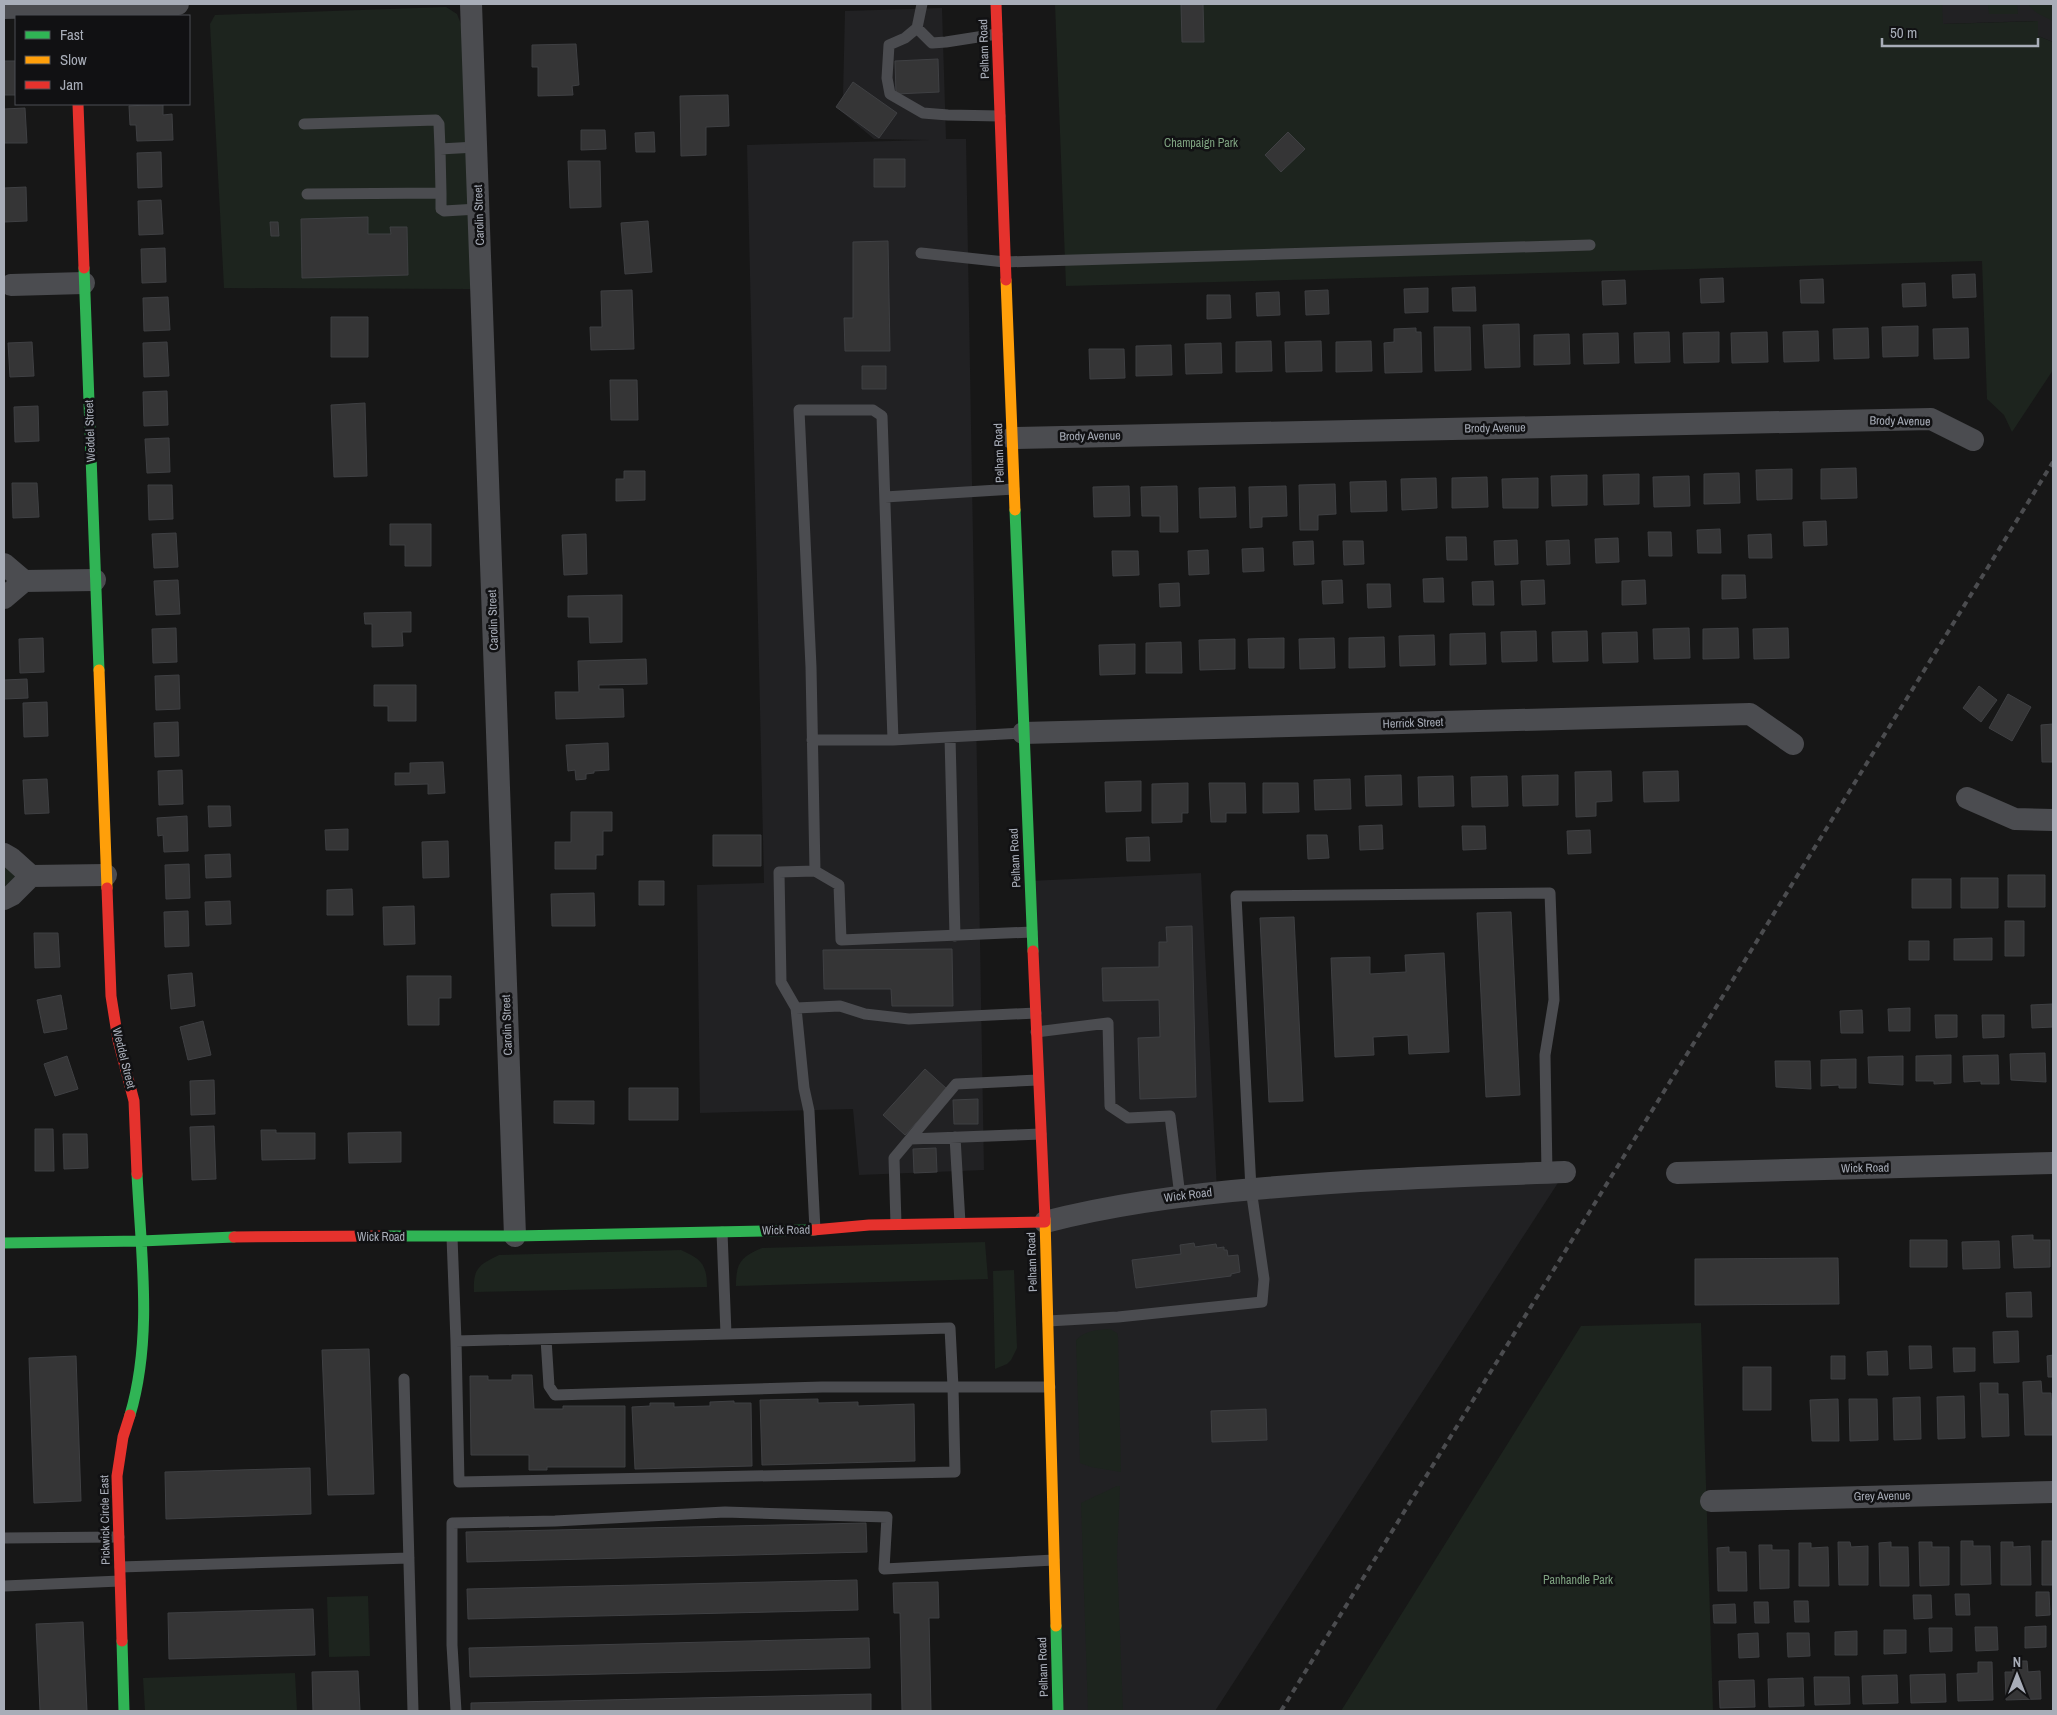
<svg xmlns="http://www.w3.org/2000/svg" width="2057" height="1715" font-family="'Archivo Narrow',sans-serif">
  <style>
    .built { fill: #212123 }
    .green { fill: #1d241e }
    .building { fill: #353536; stroke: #3f4043 }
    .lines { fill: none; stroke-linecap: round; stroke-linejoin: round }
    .lane { stroke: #4b4c50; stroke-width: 11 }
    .street { stroke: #4b4c50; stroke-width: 22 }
    .fast { stroke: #30b455; stroke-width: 11 }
    .slow { stroke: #ff9f0a; stroke-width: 11 }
    .jam { stroke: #e5322d; stroke-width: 11 }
    .rail { stroke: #4b4c4f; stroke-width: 4; stroke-dasharray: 6 5; stroke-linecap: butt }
    .labels { text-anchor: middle; stroke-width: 5; stroke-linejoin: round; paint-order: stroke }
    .street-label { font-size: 12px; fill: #a8adb8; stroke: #111113 }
    .park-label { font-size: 12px; fill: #7fa381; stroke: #111113 }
  </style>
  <rect width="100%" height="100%" fill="#171717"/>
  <!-- built -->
  <path class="built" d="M1942 4H2053V42L2038 36 2037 21 1942 24Z
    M942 8 946 139H966L984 1170 859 1175 853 1109 700 1113 697 885 764 883 747 145 929 140 874 139 836 107 843 96 845 11Z
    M1201 873 1217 1191 1565 1172 1215 1711H1058L1029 881Z"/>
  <!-- green -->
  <path class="green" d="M1055 4H1942L1943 24 2038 21V36L2053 42V370L2012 432 2004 415 1987 399 1982 261 1066 286Z
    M1988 4H2017L2018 14H1989Z
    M2027 4H2053V21L2037 13Z
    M446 7 457 14 463 29 471 289 224 288 210 24 215 15Z
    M4 860 19 873 4 889Z
    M985 1242 988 1279 736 1286C736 1264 740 1257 762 1248Z
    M681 1250C701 1259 707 1264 707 1287L474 1292C473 1269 478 1265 499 1255Z
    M1014 1270 1017 1348 1011 1360 1007 1364 995 1369 993 1271Z
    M1701 1323 1713 1711H1341L1581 1326Z
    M1110 1329 1117 1333 1118 1337 1121 1472 1091 1467 1080 1463 1076 1340C1086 1330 1096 1330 1110 1329Z
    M1117 1486H1120L1117 1557 1123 1711H1088L1081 1503Z
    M368 1596 370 1656 329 1657 327 1597Z
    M295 1673 297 1711H145L143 1678Z"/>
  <!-- building -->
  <path class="building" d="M1181 4H1203L1204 42H1182Z
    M576 44 579 85 572 86 573 95 538 96V67H532V45Z
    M938 59 939 92 896 94 895 61Z
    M4 61H16V95H4Z
    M853 82 897 113 879 138 836 107Z
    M728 95 729 126 706 127V155L681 156 680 96Z
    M163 104V115L172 114 173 140 137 141 136 125H130L129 106Z
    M25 108 27 143H4V109Z
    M581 130H605L606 149 581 150Z
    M654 132 655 152H636L635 133Z
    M1288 132 1305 149 1281 172 1265 155Z
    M161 152 162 187 138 188 137 153Z
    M874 159H905V187H874Z
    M568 161H600L601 207 570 208Z
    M26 187 27 221 4 222V188Z
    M161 200 163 234 139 235 138 201Z
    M368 217V234H391L390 227H407L408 275 302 278 301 219Z
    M648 221 652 272 625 274 621 223Z
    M270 222H278L279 236H271Z
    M888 241 890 351H845L844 318H853V242Z
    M165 248 166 282 142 283 141 249Z
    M1975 274 1976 297 1953 298 1952 275Z
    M1723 278 1724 302 1701 303 1700 279Z
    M1823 279 1824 303H1801L1800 280Z
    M1625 280 1626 304 1603 305 1602 281Z
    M1925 283 1926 306 1903 307 1902 284Z
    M1475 287 1476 311H1453L1452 288Z
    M1428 288V312L1405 313 1404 289Z
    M632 290 634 349 591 350 590 327H602L601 291Z
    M1328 290 1329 314 1306 315 1305 291Z
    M1279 292 1280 315 1257 316 1256 293Z
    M1207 295H1230L1231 318 1207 319Z
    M168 297 170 330 144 331 143 298Z
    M331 317H368V357H331Z
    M1519 324 1520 367 1485 368 1483 325Z
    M1918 326V356L1883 357 1882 327Z
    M1434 327H1470L1471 370 1435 371Z
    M1416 328V332H1421L1422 372 1385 373 1384 343 1394 342V329Z
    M1868 328 1869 358 1834 359 1833 329Z
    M1968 328 1969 358 1934 359 1933 329Z
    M1818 331 1819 361 1784 362 1783 332Z
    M1669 332 1670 362 1635 363 1634 333Z
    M1719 332V362L1684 363 1683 333Z
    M1767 332 1768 362 1732 363 1731 333Z
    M1618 333 1619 363 1584 364 1583 334Z
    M1569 334 1570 364 1534 365V335Z
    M1271 341 1272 371 1236 372V342Z
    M1321 341 1322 371 1286 372 1285 342Z
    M1371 341 1372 371 1336 372V342Z
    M32 342 34 376 10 377 8 343Z
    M167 342 169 376 144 377 143 343Z
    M1221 343 1222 373 1186 374 1185 344Z
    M1171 345 1172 375 1136 376V346Z
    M1089 349H1124L1125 378 1090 379Z
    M862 366H886V389H862Z
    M610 380H637L638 420H611Z
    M167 391 168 425 144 426 143 392Z
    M365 403 367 476 334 477 331 405Z
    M38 406 39 441 15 442 14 407Z
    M169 438 170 472 147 473 145 439Z
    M1856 468 1857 498 1821 499V469Z
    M1792 469V499L1757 500 1756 470Z
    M624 471H645V500L616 501V479H624Z
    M1739 473 1740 503 1704 504V474Z
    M1639 474V504L1604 505 1603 475Z
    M1587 475V505L1552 506 1551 476Z
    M1689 476 1690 506 1654 507 1653 477Z
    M1487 477 1488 507 1452 508V478Z
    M1436 478 1437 508 1402 510 1401 479Z
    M1538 478V508H1503L1502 479Z
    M1386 481 1387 511 1351 512 1350 482Z
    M12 483H37L39 517 13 518Z
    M1335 484 1336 514 1318 515V530H1300L1299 485Z
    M148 485H172L173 519 149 520Z
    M1129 486 1130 516 1094 517 1093 487Z
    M1177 486 1178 532H1160V516H1142L1141 487Z
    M1286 486 1287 516 1262 517V527L1250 528 1249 487Z
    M1235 487 1236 517 1200 518 1199 488Z
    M1826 521 1827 545 1804 546 1803 522Z
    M390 524H431V566H405V545H390Z
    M1720 529 1721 553H1698L1697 530Z
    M1648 532H1671L1672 556H1649Z
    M176 533 178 567 154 568 152 534Z
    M586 534 587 574 564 575 562 535Z
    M1771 534 1772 558H1749L1748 535Z
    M1446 537H1466L1467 560H1447Z
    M1618 538 1619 562 1596 563 1595 539Z
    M1517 540 1518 564 1495 565 1494 541Z
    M1569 540 1570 564 1547 565 1546 541Z
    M1313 541 1314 564 1294 565 1293 542Z
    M1343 541H1363L1364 564 1344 565Z
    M1263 548 1264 571 1243 572 1242 549Z
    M1208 550 1209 574 1189 575 1188 551Z
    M1112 551H1138L1139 575 1113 576Z
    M1722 575H1745L1746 598 1722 599Z
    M1443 578 1444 602H1424L1423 579Z
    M178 580 180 614 156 615 154 581Z
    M1342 580 1343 603 1323 604 1322 581Z
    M1544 580 1545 604 1522 605 1521 581Z
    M1645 580 1646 604 1622 605V581Z
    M1493 581 1494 605H1473L1472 582Z
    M1179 583 1180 606 1160 607 1159 584Z
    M1367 584H1390L1391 607 1368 608Z
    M622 595V642L590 643 589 617H568V596Z
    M411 612V632H402L403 646 372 647V624H365L364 613Z
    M176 628 177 662 153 663 152 629Z
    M1689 628 1690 658 1654 659 1653 629Z
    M1738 628 1739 658 1703 659V629Z
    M1788 628 1789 658 1754 659 1753 629Z
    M1536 631 1537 661 1502 662 1501 632Z
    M1587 631 1588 661 1553 662 1552 632Z
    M1637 632 1638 662 1603 663 1602 633Z
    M1485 633 1486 664 1450 665V634Z
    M1434 635 1435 665 1400 666 1399 636Z
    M1384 637 1385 667 1349 668V638Z
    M43 638 44 672 20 673 19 639Z
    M1284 638V668H1249L1248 639Z
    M1334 638 1335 668 1300 669 1299 639Z
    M1235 639V669L1200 670 1199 640Z
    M1181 642 1182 673H1146V643Z
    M1135 644V674L1100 675 1099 645Z
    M646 659 647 684 599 685V689H623L624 717 556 719 555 692H579L578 661Z
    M179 675 180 709 156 710 155 676Z
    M27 679 28 698 4 699V680Z
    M374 685H416V721H388V706H374Z
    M1979 686 1997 700 1981 722 1963 708Z
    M2008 694 2031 707 2012 741 1989 728Z
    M47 702 48 736 24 737 23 703Z
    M178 722 179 756 155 757 154 723Z
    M2053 724V762H2042L2041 725Z
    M608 743 609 770 594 771V773L586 774V779L576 780 575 770 568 771 566 745Z
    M443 762 445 793 428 794V784L395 785V773H410V763Z
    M182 770 183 804 159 805 158 771Z
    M1611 771 1612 801 1596 802V816L1576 817 1575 772Z
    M1678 771 1679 801 1644 802 1643 772Z
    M1401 775 1402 805 1366 806 1365 776Z
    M1558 775V805L1523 806 1522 776Z
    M1453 776 1454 806 1419 807 1418 777Z
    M1507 776 1508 806 1472 807 1471 777Z
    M47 779 49 813 25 814 23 780Z
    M1350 779 1351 809 1315 810 1314 780Z
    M1141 781V811L1106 812 1105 782Z
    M1188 783V813H1182V822L1152 823V784Z
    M1209 783H1245L1246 813H1226V822H1211Z
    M1263 783H1298L1299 812 1263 813Z
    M208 806H230L231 826 209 827Z
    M571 812H612V831H603V855H596V869H555V842H571Z
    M187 816 188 851 164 852 163 835 158 836 157 818Z
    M1382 825 1383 849 1360 850 1359 826Z
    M1462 826H1485L1486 849 1463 850Z
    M348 829V850H326L325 830Z
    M1590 830 1591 853 1568 854 1567 831Z
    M713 835H761V866H713Z
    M1307 835H1327L1329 858 1308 859Z
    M1149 837 1150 861H1127L1126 838Z
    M448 841 449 877 423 878 422 842Z
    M230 854 231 877 206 878 205 855Z
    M189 864 190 898 166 899 165 865Z
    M2008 875H2045V907H2008Z
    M1961 878H1998V908H1961Z
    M1912 879H1951V908H1912Z
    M639 881H664V905H639Z
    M352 889 353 915H327V890Z
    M594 893 595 926H552L551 894Z
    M230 901 231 924 206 925 205 902Z
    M414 906 415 944 384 945 383 907Z
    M188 911 189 946 165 947 164 912Z
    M1511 912 1520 1095 1486 1097 1477 913Z
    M1294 917 1303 1101 1269 1102 1260 918Z
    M2005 921H2024V956H2005Z
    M1192 926 1196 1097 1140 1099 1138 1038 1160 1037 1159 1000 1103 1001 1102 968 1159 967V942H1167L1166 927Z
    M34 933H58L60 967 35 968Z
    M1992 938V960H1954V939Z
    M1909 941H1929V960H1909Z
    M952 949 953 1006H892L891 989H824L823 950Z
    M1444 953 1449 1052 1409 1054 1408 1035 1373 1037 1374 1055 1335 1057 1331 958 1370 957V974L1406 972 1405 955Z
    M192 973 195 1006 171 1009 168 975Z
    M407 976H451V998H439V1025H408Z
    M61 995 67 1029 44 1033 37 1000Z
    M2053 1004V1027L2032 1028 2031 1005Z
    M1910 1008V1031H1889L1888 1009Z
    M1862 1010 1863 1033H1841L1840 1011Z
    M1935 1015H1957V1037L1936 1038Z
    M1982 1015H2004V1037L1983 1038Z
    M203 1021 211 1055 188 1060 180 1027Z
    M2045 1053 2046 1082 2011 1080 2010 1054Z
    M1951 1055V1083L1934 1084V1081H1916V1056Z
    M1998 1055 1999 1084H1981V1081L1964 1082 1963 1056Z
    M67 1056 78 1089 55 1096 44 1064Z
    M1903 1056V1085L1869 1083 1868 1057Z
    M1856 1059V1088H1839V1085L1821 1086V1060Z
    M1775 1061H1810L1811 1089 1776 1087Z
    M925 1069 947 1089 905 1135 883 1115Z
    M214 1080 215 1114 191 1115 190 1081Z
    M629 1088H678V1120H629Z
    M978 1099V1124H954L953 1100Z
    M554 1101H594V1124L554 1123Z
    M214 1126 216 1179 192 1180 190 1127Z
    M35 1129H53L54 1171H35Z
    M261 1130H276V1133H315V1159L262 1160Z
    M401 1132V1162L349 1163 348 1133Z
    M63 1134H87L88 1168 64 1169Z
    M936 1148 937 1172 914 1173 913 1149Z
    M2033 1235V1240H2050V1267L2014 1268 2012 1236Z
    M1910 1240H1947V1267H1910Z
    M1999 1241 2000 1268 1963 1269 1962 1242Z
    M1194 1243 1195 1247 1216 1244 1217 1248 1224 1247V1250H1227L1228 1256 1238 1255 1240 1272 1231 1274V1276L1136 1288 1132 1260 1181 1254 1180 1245Z
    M1838 1258 1839 1304 1695 1305V1259Z
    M2031 1292 2032 1317H2007L2006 1293Z
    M2018 1331 2019 1362 1994 1363 1993 1332Z
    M1909 1346H1931L1932 1368 1910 1369Z
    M1953 1348H1975V1371L1954 1372Z
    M369 1349 374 1494 328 1495 322 1350Z
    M1887 1351 1888 1375H1868L1867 1352Z
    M2053 1355V1377H2048L2047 1356Z
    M76 1356 81 1501 34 1503 29 1358Z
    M1831 1356H1845V1379H1831Z
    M1743 1367H1771V1410H1743Z
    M512 1375H532L534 1409H563V1406H625V1467H547V1470H529V1455H471L470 1376H488V1380H512Z
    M2041 1381 2042 1393H2051L2053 1435H2025L2023 1382Z
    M1980 1383H1998V1394H2008L2009 1436 1982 1437Z
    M1964 1396 1965 1438 1938 1439 1937 1397Z
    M1920 1397 1921 1439 1894 1440 1893 1398Z
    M818 1399V1403L858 1402V1406L914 1404 915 1461 762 1465 760 1400Z
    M1838 1399 1839 1441H1812L1810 1400Z
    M1849 1399H1877L1878 1440 1850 1441Z
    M734 1401V1403H751L752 1466 635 1469 632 1407 650 1406V1403H674V1407L710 1406V1402Z
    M1266 1409 1267 1440 1212 1442 1211 1411Z
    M310 1468 311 1514 166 1519 165 1472Z
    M866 1523 867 1552 467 1562 466 1532Z
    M1961 1541H1973V1546H1990L1991 1584 1961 1585Z
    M2042 1541H2053V1585H2042Z
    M1838 1542H1850L1851 1547 1868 1546V1585H1839Z
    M1891 1542V1547H1908L1909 1586H1880L1879 1543Z
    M1919 1542H1932V1547H1949V1585L1920 1586Z
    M2001 1542H2013V1547L2030 1546 2031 1585H2001Z
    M1799 1543H1811V1548L1828 1547 1829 1586H1799Z
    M1759 1545H1772V1550H1789V1588L1760 1589Z
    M1729 1547V1552H1746L1747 1591H1718L1717 1548Z
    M857 1580 858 1610 468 1619 467 1589Z
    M938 1582 939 1618H929L931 1711H902L900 1613H894L893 1583Z
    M2036 1592H2049L2050 1615 2036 1616Z
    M1955 1594H1969L1970 1615H1956Z
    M1913 1595H1931L1932 1618 1914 1619Z
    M1794 1601H1808L1809 1622H1795Z
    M1754 1602H1768L1769 1623H1755Z
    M1735 1604 1736 1623H1714L1713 1605Z
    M313 1609 315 1655 169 1659 168 1613Z
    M83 1622 87 1711H40L36 1624Z
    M2046 1626V1647L2025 1648V1627Z
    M1975 1627H1997L1998 1650 1976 1651Z
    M1929 1628H1952V1651L1930 1652Z
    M1884 1630H1906V1653L1884 1654Z
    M1857 1631V1655H1835V1632Z
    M1758 1633 1759 1657 1739 1658 1738 1634Z
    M1787 1633H1809L1810 1656 1788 1657Z
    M869 1638 870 1668 470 1677 469 1648Z
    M2012 1661H2027L2028 1672 2040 1671 2041 1699 2006 1700 2005 1672H2013Z
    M1978 1662H1992L1993 1700 1958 1701 1957 1674 1978 1673Z
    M358 1671 360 1711H313L312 1672Z
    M1945 1674 1946 1702 1911 1703 1910 1675Z
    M1897 1675 1898 1703 1863 1704 1862 1676Z
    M1814 1677H1849L1850 1704 1815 1705Z
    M1803 1678 1804 1706 1769 1707 1768 1679Z
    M1754 1680 1755 1707 1720 1708 1719 1681Z
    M871 1694V1711H471V1703Z"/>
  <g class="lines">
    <!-- lane -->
    <path class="lane" d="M922 4 917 28 905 38 889 45 887 78 890 94 923 113 948 115 1000 116
      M917 28 932 43 946 42 997 34
      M304 124 436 120 439 124 440 149 476 147
      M441 193V209L444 211 478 209
      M307 194 441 193 440 149
      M921 253 1005 262 1590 245
      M885 497 1014 489
      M950 737 955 936
      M812 740H893
      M815 871 839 885 841 940 1032 932
      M796 1008 840 1006 865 1014 909 1019 1036 1013
      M1036 1032 1108 1023 1110 1106 1128 1118 1170 1116 1180 1196
      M955 1137 960 1223
      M910 1139 1041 1134
      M896 1224 894 1158 956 1084 1038 1080
      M815 1230 809 1111 804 1088 796 1008 781 982 779 872 815 871 811 667 799 410H873L882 416 893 740 1023 733
      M722 1232 726 1334
      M452 1237 456 1341
      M1048 1321 1118 1317 1262 1302 1264 1279 1251 1189 1236 896 1550 893 1554 1000 1545 1055 1547 1173
      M546 1339 549 1386 555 1395 822 1387H953L955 1472 459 1482 456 1341 950 1328 953 1387H1050
      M404 1379 413 1711
      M4 1538 119 1537
      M120 1567 409 1558
      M4 1586 120 1581
      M456 1711 452 1645V1523L555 1521 725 1512 887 1517 884 1569 1054 1560"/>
    <!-- street -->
    <path class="street" d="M471 4 515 1236
      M4 8 178 4
      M11 285 84 283
      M1012 438 1931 419 1973 440
      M4 564 24 581 95 580
      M4 598 24 581
      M1023 733 1750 714 1793 744
      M1967 798 2015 819 2053 820
      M4 854 11 858 31 876 106 875
      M4 899 12 895 31 876
      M1677 1173 2053 1163
      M1045 1222C1118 1203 1191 1194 1266 1188 1365 1179 1465 1176 1565 1172
      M1711 1501 2053 1492"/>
    <!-- fast -->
    <path class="fast" d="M84 268 99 670
      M1015 510 1033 951
      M385 1236H515L813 1230
      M4 1243 141 1241 234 1237
      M130 1415C153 1337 141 1254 137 1174
      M1056 1626 1058 1711
      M122 1641 124 1711"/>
    <!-- slow -->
    <path class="slow" d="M1006 280 1015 510
      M99 670 107 888
      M1045 1219 1056 1626"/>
    <!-- jam -->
    <path class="jam" d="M996 4 1006 280
      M78 104 84 268
      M107 888 111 996 118 1040 134 1101 137 1174
      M1033 951 1045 1219
      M813 1230 869 1225 1045 1222
      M234 1237 385 1236
      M122 1641 117 1476 123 1437 130 1415"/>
    <!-- rail -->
    <path class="rail" d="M1281 1711 2053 462"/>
  </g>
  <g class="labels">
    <!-- street labels -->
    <g class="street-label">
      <text transform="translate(984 49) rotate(-92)" y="4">Pelham Road</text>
      <text transform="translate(479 215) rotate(-92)" y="4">Carolin Street</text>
      <text transform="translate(1900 421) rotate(1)" y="4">Brody Avenue</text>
      <text transform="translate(1495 428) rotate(-1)" y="4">Brody Avenue</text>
      <text transform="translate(90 431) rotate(-92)" y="4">Weddel Street</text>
      <text transform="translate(1090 436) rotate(-1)" y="4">Brody Avenue</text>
      <text transform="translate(999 453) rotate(-92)" y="4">Pelham Road</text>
      <text transform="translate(493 620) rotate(-92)" y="4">Carolin Street</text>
      <text transform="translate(1413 723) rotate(-2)" y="4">Herrick Street</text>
      <text transform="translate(1015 858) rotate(-93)" y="4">Pelham Road</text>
      <text transform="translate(507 1025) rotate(-92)" y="4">Carolin Street</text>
      <text transform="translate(124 1058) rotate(76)" y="4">Weddel Street</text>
      <text transform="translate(1865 1168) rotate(-1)" y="4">Wick Road</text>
      <text transform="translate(1188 1195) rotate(-7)" y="4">Wick Road</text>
      <text transform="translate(786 1230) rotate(-1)" y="4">Wick Road</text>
      <text x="381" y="1241">Wick Road</text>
      <text transform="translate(1032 1262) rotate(-92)" y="4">Pelham Road</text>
      <text transform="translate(1882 1496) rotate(-1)" y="4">Grey Avenue</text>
      <text transform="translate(105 1520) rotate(-91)" y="4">Pickwick Circle East</text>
      <text transform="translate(1043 1667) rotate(-92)" y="4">Pelham Road</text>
    </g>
    <!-- park labels -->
    <g class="park-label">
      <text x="1201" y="147">Champaign Park</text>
      <text x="1578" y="1584">Panhandle Park</text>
    </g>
  </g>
  <!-- border -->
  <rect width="2057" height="1715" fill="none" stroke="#a8adb8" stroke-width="10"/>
  <!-- legend -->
  <rect x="15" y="15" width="175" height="90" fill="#111113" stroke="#4d4f55"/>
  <rect x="25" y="31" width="25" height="8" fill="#30b455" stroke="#4d4f55"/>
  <text x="60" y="40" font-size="15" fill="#a8adb8">Fast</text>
  <rect x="25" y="56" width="25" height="8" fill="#ff9f0a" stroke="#4d4f55"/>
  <text x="60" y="65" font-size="15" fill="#a8adb8">Slow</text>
  <rect x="25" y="81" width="25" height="8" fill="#e5322d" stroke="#4d4f55"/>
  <text x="60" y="90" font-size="15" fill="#a8adb8">Jam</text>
  <!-- north arrow -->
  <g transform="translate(2017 1675)" stroke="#111113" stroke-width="4" paint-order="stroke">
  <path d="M0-4L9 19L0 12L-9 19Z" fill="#a8adb8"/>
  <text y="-8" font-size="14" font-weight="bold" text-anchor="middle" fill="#a8adb8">N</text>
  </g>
  <!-- scale -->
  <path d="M1882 38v8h156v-8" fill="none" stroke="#a8adb8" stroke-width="2.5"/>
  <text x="1890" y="38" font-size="15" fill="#a8adb8" stroke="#111113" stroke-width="4" paint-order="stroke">50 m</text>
</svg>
